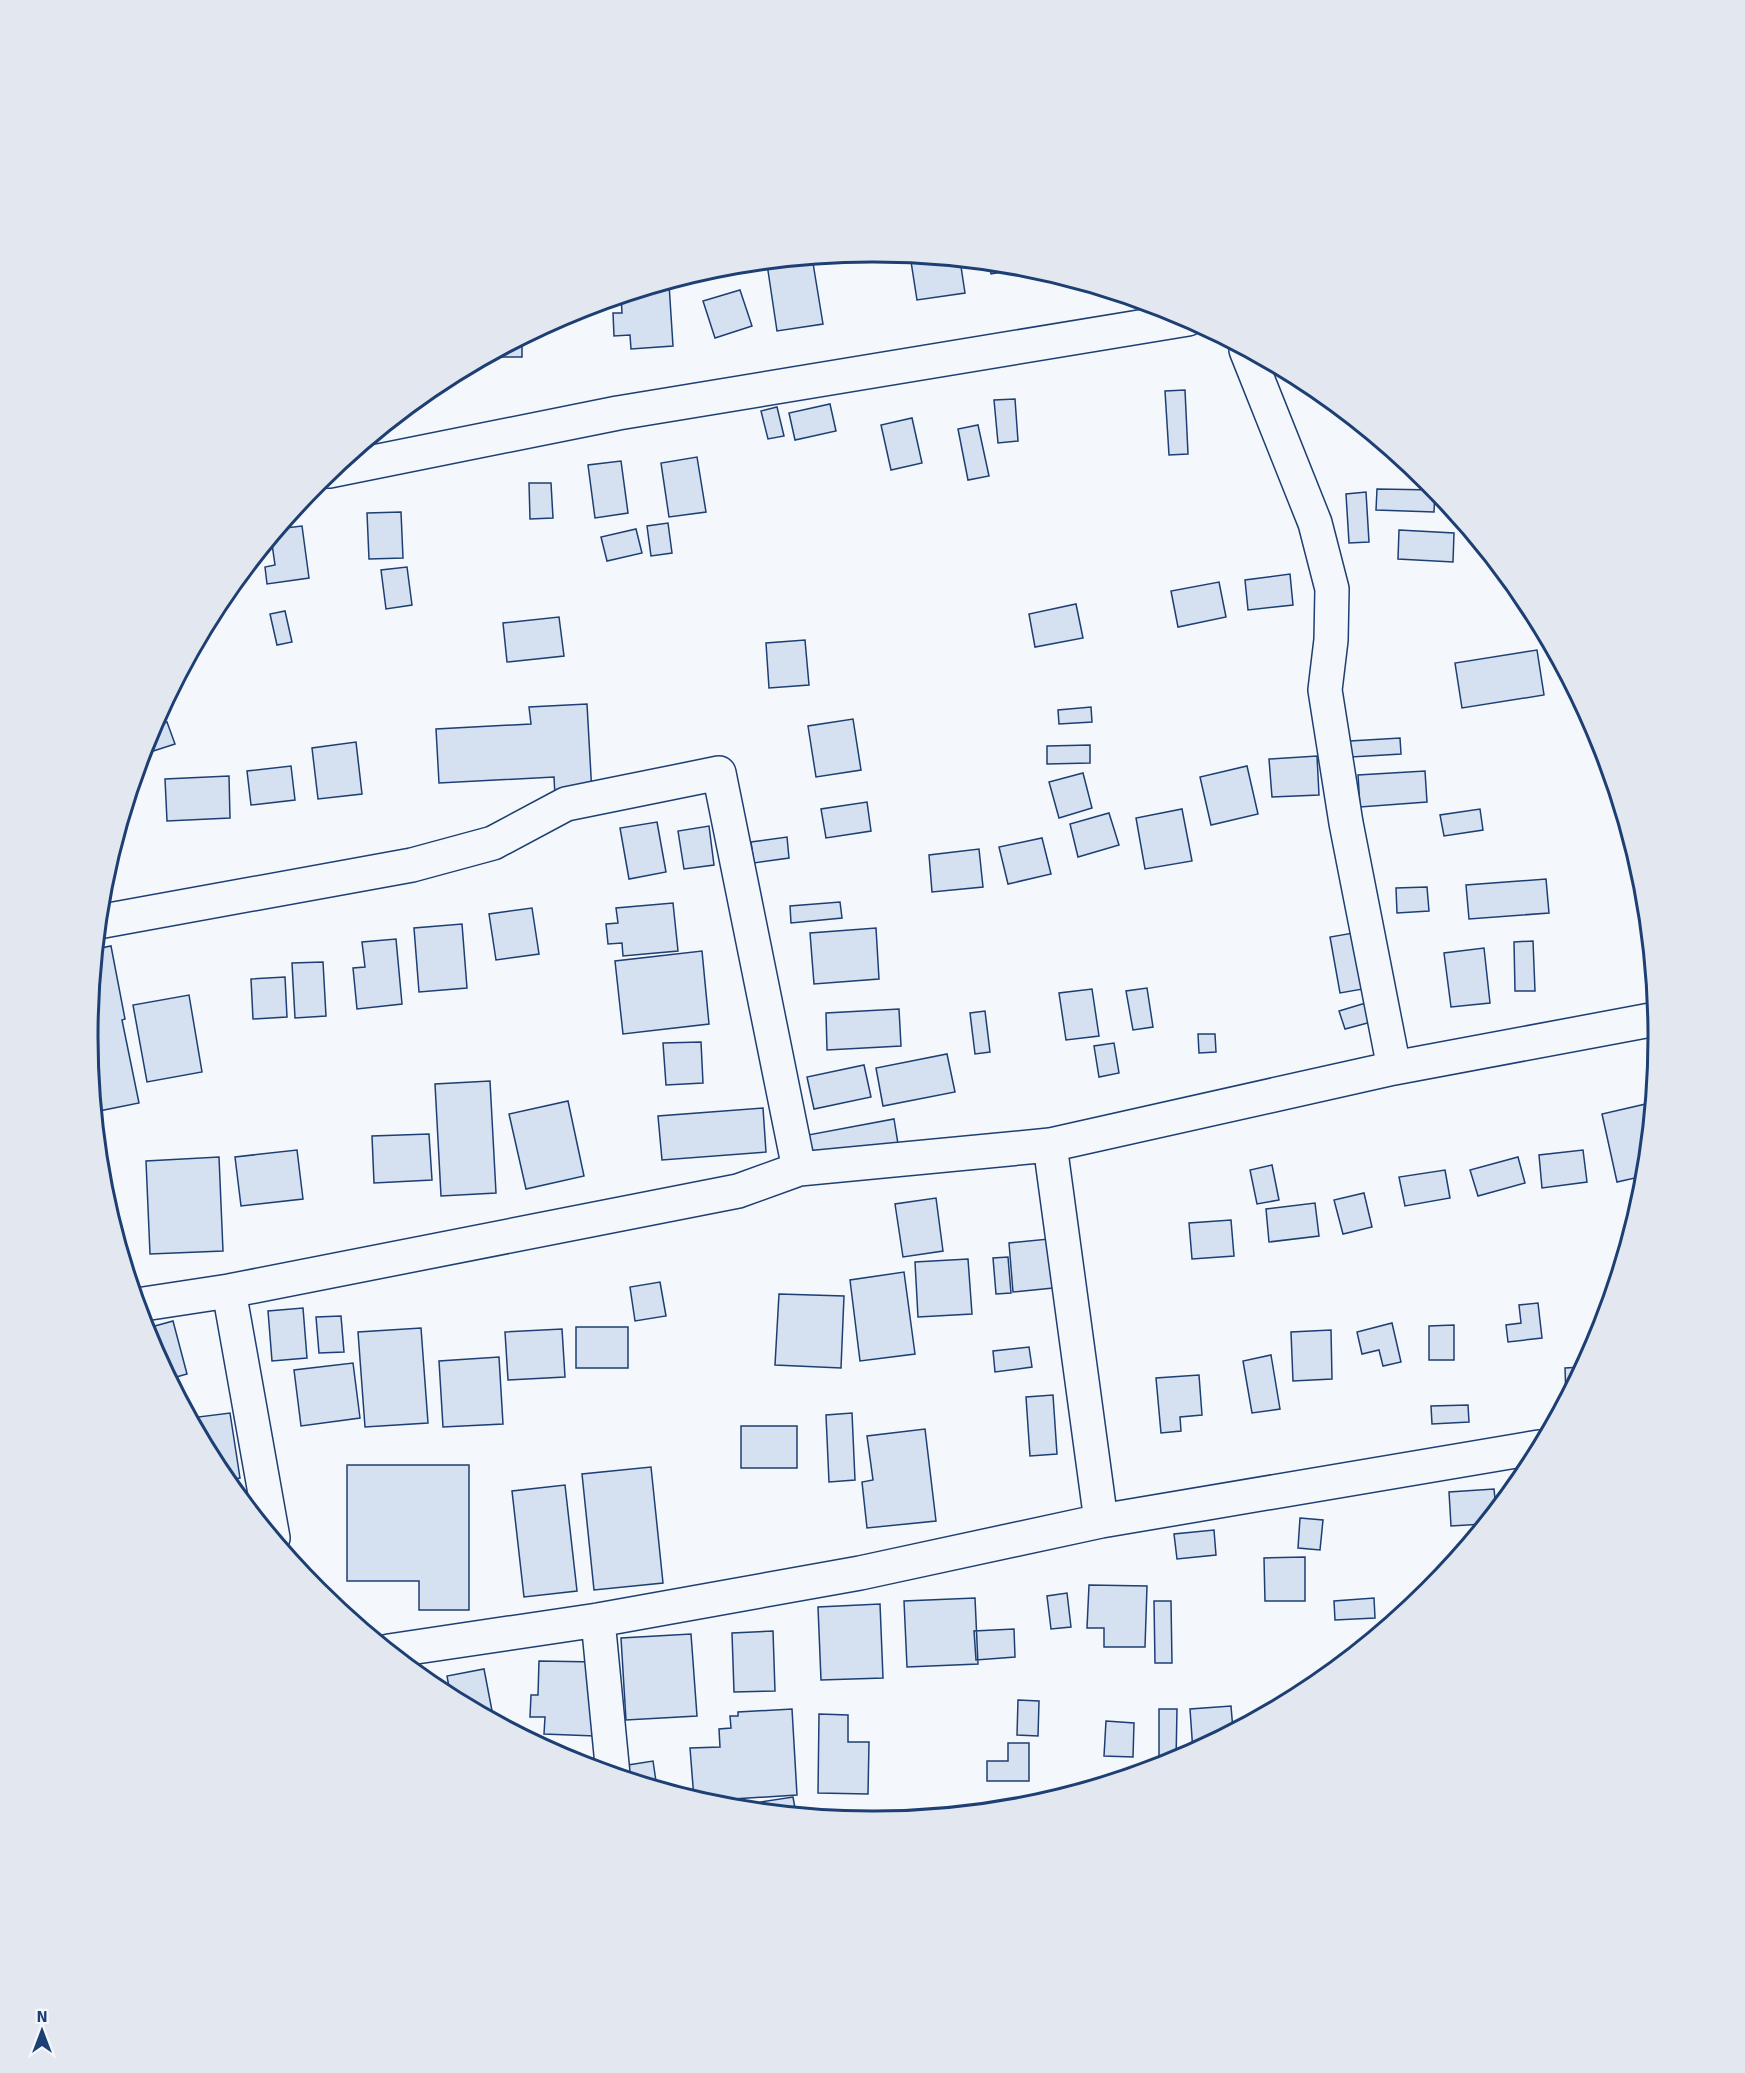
<svg xmlns="http://www.w3.org/2000/svg" width="1745" height="2073" font-family="Signika,sans-serif">
  <style>
    .building { fill: #d5e0f0; stroke: #1d3f73; stroke-width: 1.5 }
    .lines { fill: none; stroke-linecap: round; stroke-linejoin: round }
    .street-casing { stroke: #1d3f73; stroke-width: 36 }
    .street { stroke: #f4f7fb; stroke-width: 33 }
    .rim { fill: none; stroke: #1d3f73; stroke-width: 3 }
  </style>
  <rect width="100%" height="100%" fill="#f4f7fb"/>
  <!-- building -->
  <path class="building" d="M910 255 960 260 965 293 917 300Z
    M812 257 823 324 777 331 767 264Z
    M989 263 1026 266 1030 267 991 274Z
    M669 284 673 346 631 349 630 335 614 336 613 313H622L621 296 659 285Z
    M740 290 752 326 715 338 703 301Z
    M522 337V357H486Z
    M1185 390 1188 454 1169 455 1165 391Z
    M1015 399 1018 441 998 443 994 400Z
    M830 404 836 431 795 440 789 413Z
    M777 407 784 436 768 439 761 411Z
    M912 418 922 463 891 470 881 425Z
    M978 425 989 476 968 480 958 429Z
    M697 457 706 512 669 517 661 463Z
    M621 461 628 513 595 518 588 465Z
    M529 483H551L553 518 530 519Z
    M1377 489 1435 490 1434 512 1376 510Z
    M1366 492 1369 542 1349 543 1346 494Z
    M401 512 403 558 369 559 367 513Z
    M668 523 672 553 651 556 647 526Z
    M302 526 309 578 267 584 265 567 275 565 271 537 277 529Z
    M636 529 642 553 607 561 601 537Z
    M1399 530 1454 533 1453 562 1398 559Z
    M407 567 412 605 386 609 381 570Z
    M1290 574 1293 605 1248 610 1245 580Z
    M1219 582 1226 617 1178 627 1171 591Z
    M1076 604 1083 638 1035 647 1029 614Z
    M285 611 292 642 277 645 270 614Z
    M559 617 564 656 507 662 503 623Z
    M805 640 809 685 769 688 766 643Z
    M1537 650 1544 695 1462 708 1455 663Z
    M587 704 592 794 555 796 554 777 439 783 436 729 531 724 529 707Z
    M1091 707 1092 722 1059 724 1058 710Z
    M853 719 861 770 816 777 808 726Z
    M167 722 175 744 141 755 152 727Z
    M1400 738 1401 754 1351 757 1350 741Z
    M356 742 362 794 318 799 312 748Z
    M1090 745V763L1047 764V746Z
    M1317 756 1319 795 1272 797 1269 759Z
    M291 766 295 800 251 805 247 771Z
    M1247 766 1258 814 1211 825 1200 777Z
    M1425 771 1427 802 1360 807 1358 775Z
    M1083 773 1092 808 1059 818 1049 782Z
    M229 776 230 818 167 821 165 779Z
    M867 802 871 831 826 838 821 809Z
    M1182 809 1192 861 1145 869 1136 818Z
    M1480 809 1483 830 1444 836 1440 815Z
    M1109 813 1119 845 1078 857 1070 824Z
    M657 822 666 872 629 879 620 828Z
    M709 826 714 865 684 869 678 831Z
    M787 837 789 858 754 863 751 842Z
    M1042 838 1051 874 1008 884 999 847Z
    M979 849 983 887 932 892 929 855Z
    M1546 879 1549 913 1469 919 1466 885Z
    M1427 887 1429 911 1397 913 1396 888Z
    M840 902 842 918 791 923 790 906Z
    M673 903 678 951 623 956 622 943 608 944 606 924 618 923 616 908Z
    M532 908 539 954 496 960 489 914Z
    M462 924 467 988 419 992 414 928Z
    M876 928 879 979 814 984 810 933Z
    M1353 933 1363 989 1340 993 1330 937Z
    M396 939 402 1004 357 1009 353 968 365 967 362 942Z
    M1533 941 1535 991H1515L1514 942Z
    M111 946 125 1019 122 1020 139 1103 94 1112 87 1036 96 949Z
    M1484 948 1490 1003 1451 1007 1444 953Z
    M702 951 709 1024 623 1034 615 961Z
    M323 962 326 1016 295 1018 292 963Z
    M285 977 287 1017 253 1019 251 979Z
    M1147 988 1153 1027 1133 1030 1126 991Z
    M1092 989 1099 1036 1066 1040 1059 993Z
    M189 995 202 1072 147 1082 133 1005Z
    M1369 1002 1375 1021 1345 1029 1339 1011Z
    M899 1009 901 1046 827 1050 826 1013Z
    M985 1011 990 1052 975 1054 970 1013Z
    M1198 1034H1215L1216 1052 1199 1053Z
    M701 1042 703 1083 666 1085 663 1043Z
    M1114 1043 1119 1073 1099 1077 1094 1046Z
    M947 1054 955 1092 883 1106 876 1068Z
    M864 1065 871 1097 814 1109 807 1077Z
    M490 1081 496 1193 441 1196 435 1084Z
    M568 1101 584 1176 526 1189 509 1114Z
    M1650 1103 1651 1109 1644 1176 1617 1182 1602 1114Z
    M763 1108 766 1152 662 1160 658 1116Z
    M894 1119 898 1144 812 1159 808 1135Z
    M429 1134 432 1180 374 1183 372 1136Z
    M297 1150 303 1199 241 1206 235 1157Z
    M1583 1150 1587 1182 1542 1188 1539 1155Z
    M219 1157 223 1251 150 1254 146 1161Z
    M1518 1157 1525 1183 1478 1196 1470 1170Z
    M1272 1165 1279 1200 1257 1204 1250 1170Z
    M1445 1170 1450 1198 1405 1206 1399 1177Z
    M1364 1193 1372 1227 1343 1234 1334 1200Z
    M936 1198 943 1251 903 1257 895 1204Z
    M1315 1203 1319 1236 1269 1242 1266 1209Z
    M1231 1220 1234 1256 1192 1259 1189 1223Z
    M1059 1238 1063 1287 1013 1292 1009 1243Z
    M1008 1257 1011 1293 996 1294 993 1258Z
    M968 1259 972 1314 918 1317 915 1262Z
    M904 1272 915 1354 860 1361 850 1280Z
    M660 1282 666 1316 635 1321 630 1287Z
    M779 1294 844 1296 841 1368 775 1365Z
    M1538 1303 1542 1338 1508 1342 1506 1325 1521 1323 1519 1305Z
    M303 1308 307 1358 272 1361 268 1311Z
    M341 1316 344 1352 319 1353 316 1317Z
    M173 1321 187 1374 169 1379 144 1329Z
    M1392 1323 1401 1362 1383 1366 1379 1350 1362 1354 1357 1332Z
    M1454 1325V1360H1429V1326Z
    M576 1327H628V1368H576Z
    M421 1328 428 1423 365 1427 358 1332Z
    M562 1329 565 1377 508 1380 505 1332Z
    M1331 1330 1332 1379 1293 1381 1291 1332Z
    M1029 1347 1032 1367 995 1372 993 1351Z
    M1271 1355 1280 1409 1252 1413 1243 1361Z
    M499 1357 503 1424 443 1427 439 1361Z
    M353 1363 360 1418 301 1426 294 1370Z
    M1582 1367 1566 1397 1565 1368Z
    M1199 1375 1202 1415 1180 1417 1181 1431 1161 1433 1156 1378Z
    M1053 1395 1057 1454 1030 1456 1026 1397Z
    M1468 1405 1469 1422 1432 1424 1431 1406Z
    M230 1413 240 1478 225 1480 219 1473 190 1418Z
    M852 1413 855 1480 829 1482 826 1415Z
    M741 1426H797V1468H741Z
    M925 1429 936 1521 867 1528 862 1482 873 1480 867 1436Z
    M347 1465H469V1610H419V1581H347Z
    M651 1467 663 1583 594 1590 582 1474Z
    M565 1485 577 1591 524 1597 512 1491Z
    M1494 1489 1496 1509 1484 1524 1451 1526 1449 1492Z
    M1300 1518 1323 1520 1320 1550 1298 1548Z
    M1214 1530 1216 1555 1177 1559 1174 1534Z
    M1305 1557V1601H1265L1264 1558Z
    M1089 1585 1147 1586 1145 1647H1104V1628H1087Z
    M1067 1593 1071 1627 1051 1629 1047 1596Z
    M975 1598 978 1664 907 1667 904 1601Z
    M1374 1598 1375 1618 1335 1620 1334 1601Z
    M1154 1601H1171L1172 1663H1155Z
    M880 1604 883 1678 821 1680 818 1607Z
    M1014 1629 1015 1657 976 1660 974 1631Z
    M773 1631 775 1691 734 1692 732 1633Z
    M691 1634 697 1716 626 1720 621 1638Z
    M539 1661 597 1662 595 1736 544 1734 545 1717H530L531 1695H538Z
    M484 1669 494 1721 451 1698 447 1676Z
    M1018 1700 1039 1701 1038 1736 1017 1735Z
    M1231 1706 1233 1730 1193 1752 1190 1709Z
    M792 1709 797 1795 701 1801 694 1799 690 1748 720 1747 719 1729 731 1728 730 1716H738V1712Z
    M1159 1709H1177L1176 1761H1159Z
    M819 1714 848 1715V1742H869L868 1794 818 1793Z
    M1106 1721 1134 1723 1133 1757 1104 1756Z
    M1008 1743H1029V1781H987V1761H1008Z
    M653 1761 657 1788 623 1778 622 1766Z
    M793 1797 796 1814 763 1811 761 1802Z"/>
  <g class="lines">
    <defs>
      <path id="street" d="M1246 350 1315 523 1332 589 1331 640 1325 690 1346 823 1394 1068
        M329 471 618 413 1188 319
        M98 922 412 865 493 843 566 804 719 773 799 1169
        M1050 1145 1101 1521
        M229 1291 273 1538
        M137 1305 229 1291 738 1191 799 1169 1050 1145 1394 1068 1656 1019
        M598 1620 613 1775
        M389 1651 598 1620 860 1573 1101 1521 1539 1447"/>
    </defs>
    <!-- street casing -->
    <use href="#street" class="street-casing"/>
    <!-- street -->
    <use href="#street" class="street"/>
  </g>
  <!-- crop -->
  <path d="M0 0H1745V2073H0ZM872 262H874A774 774 0 0 1 1648 1036V1037A774 774 0 0 1 874 1811H872A774 774 0 0 1 98 1037V1036A774 774 0 0 1 872 262Z" fill="#e3e8f0" fill-rule="evenodd"/>
  <path class="rim" d="M872 262H874A774 774 0 0 1 1648 1036V1037A774 774 0 0 1 874 1811H872A774 774 0 0 1 98 1037V1036A774 774 0 0 1 872 262Z"/>
  <!-- north arrow -->
  <g transform="translate(42 2031)" stroke="#f4f7fb" stroke-width="4.5" paint-order="stroke">
  <path d="M0-4.5L10 22L0 15L-10 22Z" fill="#1d3f73"/>
  <text y="-9" font-size="16" font-weight="bold" text-anchor="middle" fill="#1d3f73">N</text>
  </g>
</svg>
